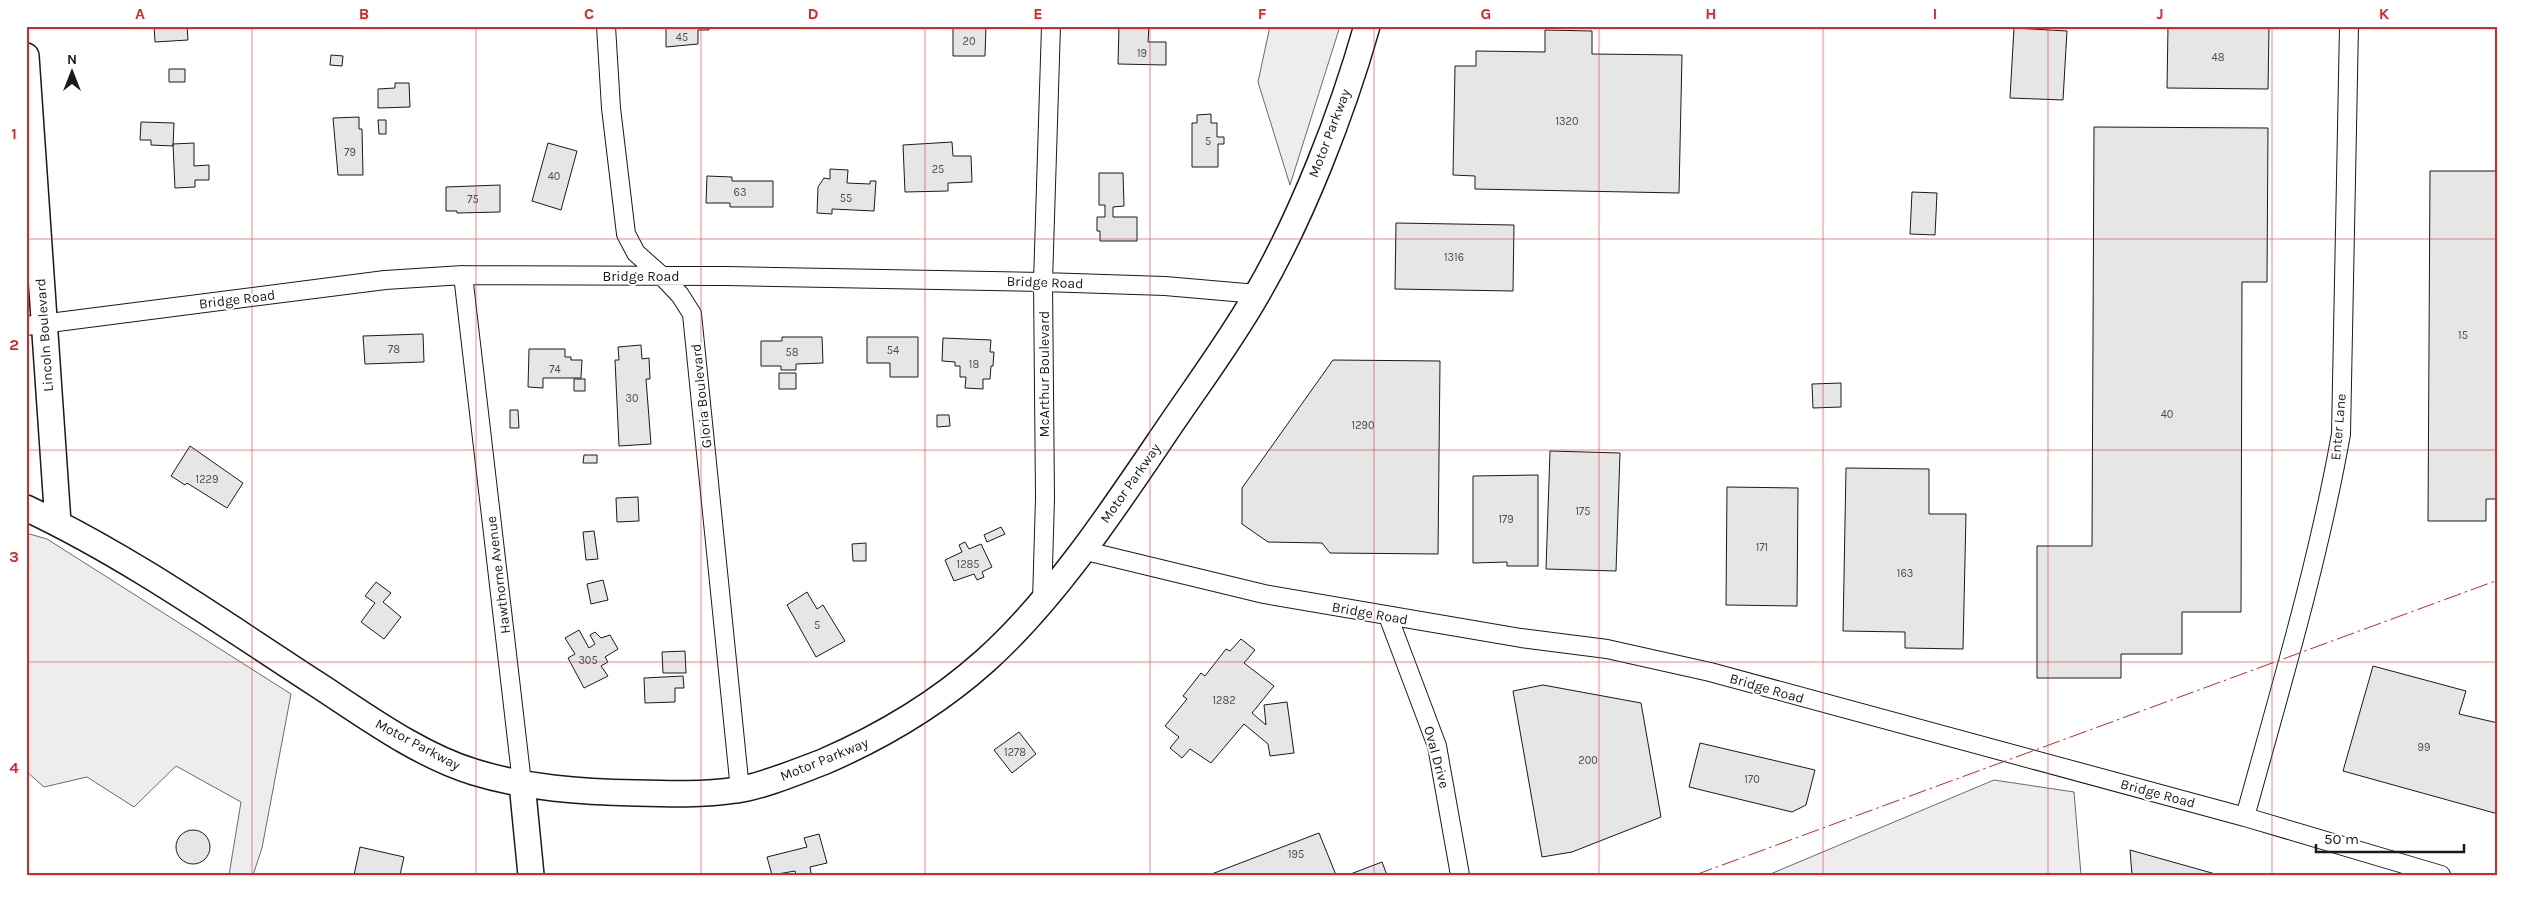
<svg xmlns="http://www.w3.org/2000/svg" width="2524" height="901" font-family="Karla,sans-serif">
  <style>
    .green { fill: #ededed; stroke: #6a6a6a }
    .building { fill: #e6e6e6; stroke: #1a1a1a }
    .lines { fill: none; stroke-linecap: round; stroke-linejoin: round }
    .street-casing { stroke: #1a1a1a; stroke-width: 20 }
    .secondary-casing { stroke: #1a1a1a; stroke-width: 28 }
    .street { stroke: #fff; stroke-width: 18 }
    .secondary { stroke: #fff; stroke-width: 25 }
    .power { stroke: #c62828; stroke-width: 1; stroke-dasharray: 18 4 2.5 4; stroke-linecap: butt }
    .grid { fill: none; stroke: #d62828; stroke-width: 1; stroke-opacity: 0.55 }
    .labels { text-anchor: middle; stroke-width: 4; stroke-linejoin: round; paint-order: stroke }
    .number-label { font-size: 11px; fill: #4d4d4d }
    .street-label { font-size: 14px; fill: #1a1a1a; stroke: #fff }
    .neatline { fill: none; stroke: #d62828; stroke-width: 2 }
    .grid-label { font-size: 16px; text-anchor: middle; font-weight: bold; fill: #d62828 }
  </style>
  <rect width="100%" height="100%" fill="#fff"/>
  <!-- green -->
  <path class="green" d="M1270 26H1340L1290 185 1258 82Z
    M26 533 47 539 291 694 262 848 253 875H229L241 802 176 766 134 807 87 777 44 787 26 771Z
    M1994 780 2074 792 2081 875H1768Z"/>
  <!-- building -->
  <path class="building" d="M154 26H187L188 40 155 42Z
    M666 26H709V30H698V44L666 47Z
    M953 26H986L985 56H953Z
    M1119 26H1149L1148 42H1166V65L1118 64Z
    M2168 26H2269L2268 89 2167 88Z
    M2014 28 2067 31 2063 100 2010 98Z
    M1545 30 1592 31V54L1682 55 1679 193 1475 189V176L1453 175 1455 66H1476V51L1545 52Z
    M331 55 343 56 342 66 330 65Z
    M169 69H185V82H169Z
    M395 83H409L410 107 378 108V89L395 88Z
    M1211 114V123H1217V137H1224V144H1218V167H1192V123H1197V115Z
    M359 117V129H362L363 175H338L333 118Z
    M378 120H386V134H379Z
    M141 122 174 123 173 146 151 145V140H140Z
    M2094 127 2268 128 2267 282H2242L2241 612H2182V654H2121V678H2037V546H2092Z
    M952 142 953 156H971L972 182 948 183V191L905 192 903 145Z
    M194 143V166L209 165V180H195V187L175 188 173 144Z
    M548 143 577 151 561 210 532 201Z
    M830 169 848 170 847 183 870 184V181H876L874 211 832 209V214L817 213 818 187 824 178 830 179Z
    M2430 171H2498V499H2486V521H2428Z
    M1099 173H1123L1124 206 1113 207V217H1137V241H1100V231H1097V217H1105V205H1099Z
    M707 176 732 177V181H773V207H730V203H706Z
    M500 185V212L457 213V211H446V187Z
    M1912 192 1937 193 1935 235 1910 234Z
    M1396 223 1514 225 1513 291 1395 289Z
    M423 334 424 362 365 364 363 336Z
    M782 337H822L823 363 796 364V370H781V366H761V341H782Z
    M867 337H918V377H890V363H867Z
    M943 338 991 340 990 352H994L993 366H991L990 379H983V389L965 388 966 377H960V366H955V362L942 361Z
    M641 345 642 359 649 358 650 379H646L651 444 619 446 615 360H619L618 347Z
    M529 349H565V357H571V360H582L581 378H543V388L528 387Z
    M1333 360 1440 361 1438 554 1330 553 1322 543 1268 542 1242 524V488Z
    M779 373H796V389H779Z
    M574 379H585V391H574Z
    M1841 383V407L1813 408 1812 384Z
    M510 410H518L519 428H510Z
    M937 415H949L950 426 937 427Z
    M190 446 243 483 227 508 187 483 185 485 171 476Z
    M1550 451 1620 453 1616 571 1546 569Z
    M584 455H597V463H583Z
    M1846 468 1929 469V514H1966L1963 649 1905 648V632L1843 631Z
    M1538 475V566H1507V562L1473 563V476Z
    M1727 487 1798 488 1797 606 1726 605Z
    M638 497 639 521 617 522 616 498Z
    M1001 527 1005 534 987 542 984 535Z
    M594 531 598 559 586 560 583 532Z
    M965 542 969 549 981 544 992 567 982 572 984 577 977 580 974 574 954 581 945 560 962 552 959 545Z
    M866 543V561H853L852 544Z
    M603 580 608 600 591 604 587 584Z
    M376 582 391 593 383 602 401 617 384 639 361 622 375 603 365 596Z
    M807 592 817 609 823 605 845 641 816 657 787 605Z
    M579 630 589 648 595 644 590 635 595 632 601 638 610 635 618 649 605 657 608 662 601 666 608 676 584 688 568 658 575 654 565 638Z
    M1241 639 1255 650 1244 663 1274 686 1252 713 1266 725 1264 705 1287 702 1294 753 1270 756 1268 744 1244 724 1211 763 1190 749 1182 758 1170 748 1179 737 1165 726 1187 699 1183 696 1201 673 1205 676 1226 649 1230 651Z
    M685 651 686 673H663L662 652Z
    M2373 666 2466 691 2459 714 2498 723V814L2343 771Z
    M683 676 684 688H675V702L645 703 644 678Z
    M1543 685 1641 703 1661 817 1572 852 1542 857 1513 691Z
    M1019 732 1036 754 1012 773 994 750Z
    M1700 743 1815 770 1806 805 1792 812 1689 787Z
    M176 847a17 17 0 1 1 34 0a17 17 0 1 1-34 0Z
    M1319 833 1336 875H1209Z
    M819 834 827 863 810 867 811 873 806 875H796L795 871 772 875 767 857 807 847 804 838Z
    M360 847 404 857 400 875H354Z
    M2130 850 2219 875H2132Z
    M1382 862 1387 875H1348Z"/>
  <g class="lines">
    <defs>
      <path id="street" d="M606 26 611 108 626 234 636 253 662 276 680 295 692 314 740 790
        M463 275 522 783
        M26 326 385 280 463 275 726 276 1043 282 1165 286 1257 294
        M1082 550 1264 594 1521 638 1607 649 1710 672 2245 817 2441 875
        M1042 601 1045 498 1043 282 1051 26
        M1388 616 1437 746 1460 875
        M2245 817C2280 690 2318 563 2341 434L2349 26"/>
      <path id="secondary" d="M26 56 58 523
        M26 508C128 556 221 622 315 683 363 714 418 755 474 772 526 788 581 792 636 793 669 794 704 795 736 790 761 787 799 771 823 762 881 737 937 704 985 661 1054 599 1113 510 1165 433 1196 387 1229 343 1256 296 1302 217 1342 114 1367 26
        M522 783 531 875"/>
    </defs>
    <!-- street casing -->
    <use href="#street" class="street-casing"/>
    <!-- secondary casing -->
    <use href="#secondary" class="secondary-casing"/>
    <!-- street -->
    <use href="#street" class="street"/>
    <!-- secondary -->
    <use href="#secondary" class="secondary"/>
    <!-- power -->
    <path class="power" d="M1695 875 2498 580"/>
  </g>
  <!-- grid -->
  <path class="grid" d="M252 26V875M476 26V875M701 26V875M925 26V875M1150 26V875M1374 26V875M1599 26V875M1823 26V875M2048 26V875M2272 26V875M26 239H2498M26 450H2498M26 662H2498"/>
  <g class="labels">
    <!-- number labels -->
    <g class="number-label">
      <text x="682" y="41">45</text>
      <text x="969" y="45">20</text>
      <text x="1142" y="57">19</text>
      <text x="2218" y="61">48</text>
      <text x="1567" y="125">1320</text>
      <text x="1208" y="145">5</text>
      <text x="350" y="156">79</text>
      <text x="938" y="173">25</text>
      <text x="554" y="180">40</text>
      <text x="740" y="196">63</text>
      <text x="846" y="202">55</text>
      <text x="473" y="203">75</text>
      <text x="1454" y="261">1316</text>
      <text x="2463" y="339">15</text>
      <text x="394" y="353">78</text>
      <text x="893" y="354">54</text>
      <text x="792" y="356">58</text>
      <text x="974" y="368">18</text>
      <text x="555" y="373">74</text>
      <text x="632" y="402">30</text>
      <text x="2167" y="418">40</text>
      <text x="1363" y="429">1290</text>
      <text x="207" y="483">1229</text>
      <text x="1583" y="515">175</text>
      <text x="1506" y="523">179</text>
      <text x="1762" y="551">171</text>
      <text x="968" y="568">1285</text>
      <text x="1905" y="577">163</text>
      <text x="817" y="629">5</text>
      <text x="588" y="664">305</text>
      <text x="1224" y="704">1282</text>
      <text x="2424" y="751">99</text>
      <text x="1015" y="756">1278</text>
      <text x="1588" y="764">200</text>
      <text x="1752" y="783">170</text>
      <text x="1296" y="858">195</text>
    </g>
    <!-- street labels -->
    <g class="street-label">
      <text transform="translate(1329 133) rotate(-69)" y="5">Motor Parkway</text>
      <text x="641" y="281">Bridge Road</text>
      <text transform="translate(1045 282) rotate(2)" y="5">Bridge Road</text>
      <text transform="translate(237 299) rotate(-7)" y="5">Bridge Road</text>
      <text transform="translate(44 335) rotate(-94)" y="5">Lincoln Boulevard</text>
      <text transform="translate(1044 374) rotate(-90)" y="5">McArthur Boulevard</text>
      <text transform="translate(701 396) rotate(-96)" y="5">Gloria Boulevard</text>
      <text transform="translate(2338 427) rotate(-85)" y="5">Enter Lane</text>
      <text transform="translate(1130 483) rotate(-55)" y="5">Motor Parkway</text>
      <text transform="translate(498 575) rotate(-97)" y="5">Hawthorne Avenue</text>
      <text transform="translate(1370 613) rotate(10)" y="5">Bridge Road</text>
      <text transform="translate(1767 688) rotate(16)" y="5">Bridge Road</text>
      <text transform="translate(418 744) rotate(28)" y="5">Motor Parkway</text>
      <text transform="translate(1437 757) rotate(75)" y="5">Oval Drive</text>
      <text transform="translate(824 759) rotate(-22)" y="5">Motor Parkway</text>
      <text transform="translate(2158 793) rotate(15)" y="5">Bridge Road</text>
    </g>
  </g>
  <!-- border -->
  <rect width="2524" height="901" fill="none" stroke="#ffffff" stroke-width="55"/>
  <!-- north arrow -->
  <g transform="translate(72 72)" stroke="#ffffff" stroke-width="4" paint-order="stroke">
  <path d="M0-4L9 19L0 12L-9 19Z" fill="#1a1a1a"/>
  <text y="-8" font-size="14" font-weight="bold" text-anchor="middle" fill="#1a1a1a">N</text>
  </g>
  <!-- scale -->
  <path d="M2316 844v8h148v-8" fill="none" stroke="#1a1a1a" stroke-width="2.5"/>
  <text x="2324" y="844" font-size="15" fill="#1a1a1a" stroke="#ffffff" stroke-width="4" paint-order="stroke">50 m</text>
  <rect x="28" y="28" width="2468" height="846" class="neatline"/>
  <g class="grid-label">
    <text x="140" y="19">A</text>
    <text x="364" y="19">B</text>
    <text x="589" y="19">C</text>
    <text x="813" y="19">D</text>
    <text x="1038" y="19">E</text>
    <text x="1262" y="19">F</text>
    <text x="1486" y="19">G</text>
    <text x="1711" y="19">H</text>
    <text x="1935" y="19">I</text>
    <text x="2160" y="19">J</text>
    <text x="2384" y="19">K</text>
    <text x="14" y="139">1</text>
    <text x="14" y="350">2</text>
    <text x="14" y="562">3</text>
    <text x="14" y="773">4</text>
  </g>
</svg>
